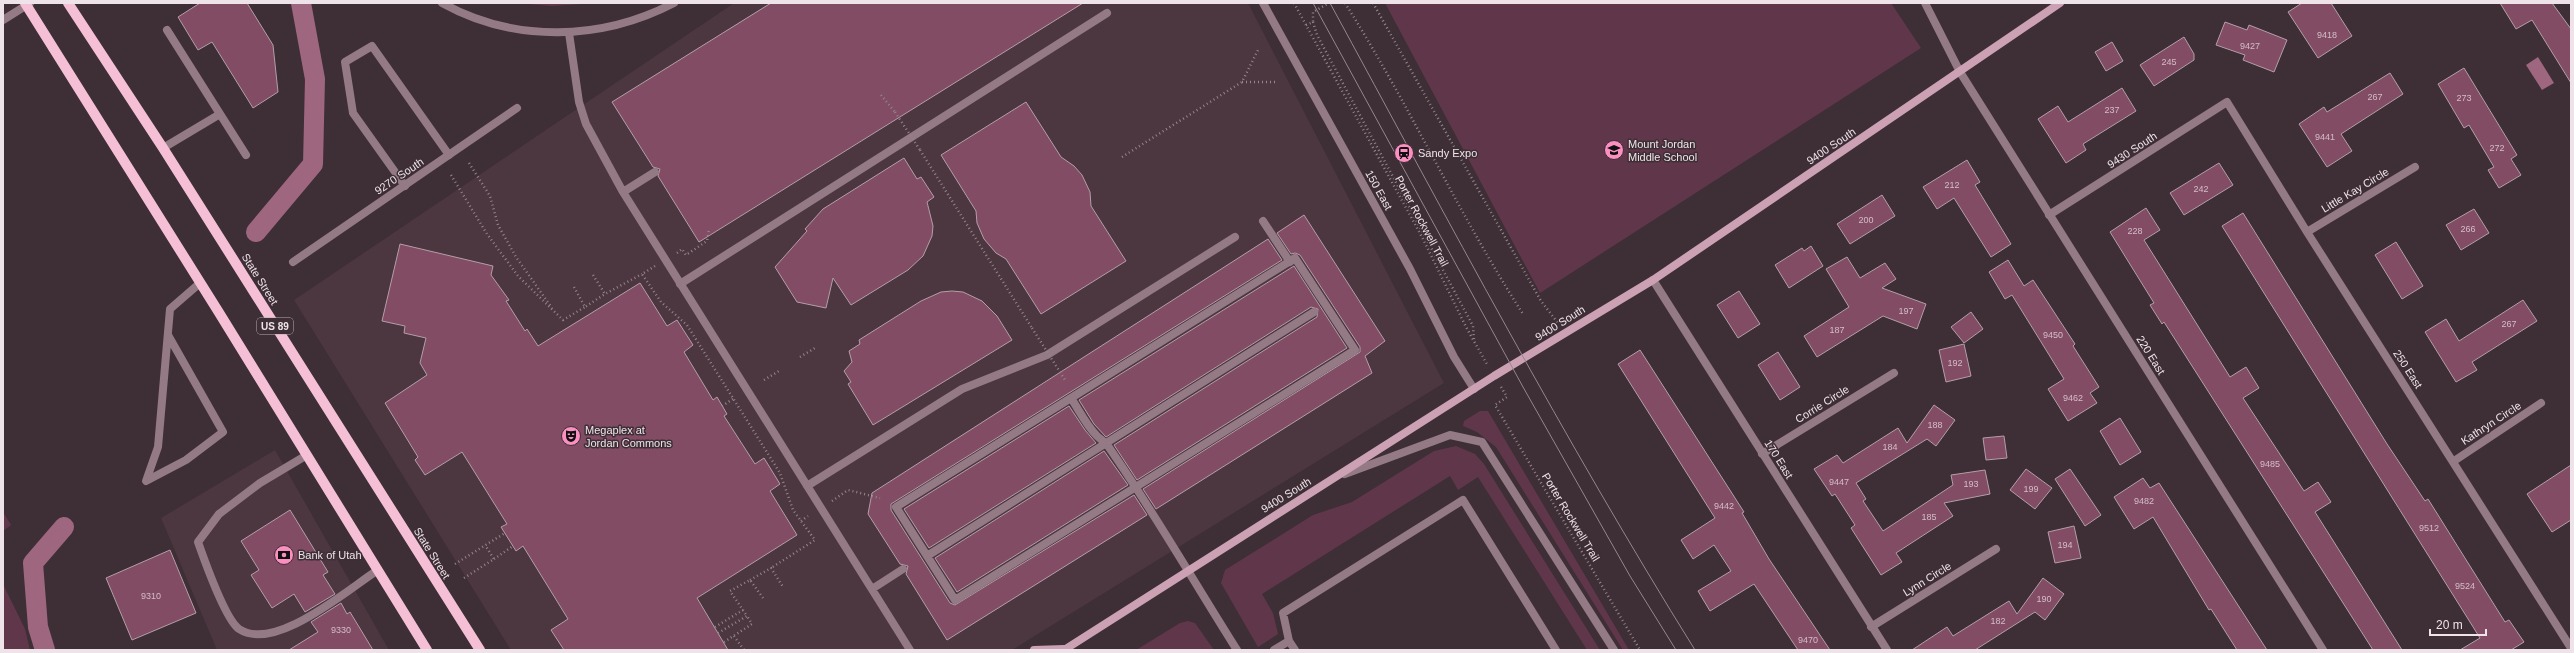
<svg xmlns="http://www.w3.org/2000/svg" width="2574" height="653" font-family="Arial,sans-serif">
  <style>
    .built { fill: #4c363f }
    .green { fill: #60374a }
    .water { fill: #9e667f }
    .lines { fill: none; stroke-linecap: round; stroke-linejoin: round }
    .canal { stroke: #9e667f; stroke-width: 20 }
    .building { fill: #824c65; stroke: #b39fa7 }
    .path { stroke: #93868c; stroke-width: 2.5; stroke-dasharray: 1 3; stroke-linecap: butt }
    .lane { stroke: #947a85; stroke-width: 8 }
    .street { stroke: #947a85; stroke-width: 8 }
    .secondary { stroke: #cba1b3; stroke-width: 8 }
    .primary { stroke: #f5c0d6; stroke-width: 10 }
    .tram { stroke: #94878d; stroke-width: 1 }
    .path-bridge { stroke: #93868c; stroke-width: 2.5; stroke-dasharray: 1 3; stroke-linecap: butt }
    .labels { text-anchor: middle; stroke-width: 3; stroke-linejoin: round; paint-order: stroke }
    .number-label { font-size: 9px; fill: #d3bdc7 }
    .shield { fill: #3e2e35; stroke: #b9adb2; stroke-width: 1 }
    .shield-label { font-size: 10px; font-weight: bold; fill: #eee3e8 }
    .poi-label { font-size: 11px; fill: #eee3e8; stroke: #3e2e35; text-anchor: start }
    .street-label { font-size: 11px; fill: #eee3e8; stroke: #3e2e35 }
  </style>
  <rect width="100%" height="100%" fill="#3e2e35"/>
  <!-- built -->
  <path class="built" d="M734 3H1248L1444 383 1012 650H511L294 300Z
    M275 450 389 650H217L161 518Z"/>
  <!-- green -->
  <path class="green" d="M517 3H599L552 6Z
    M1385 3H1891L1921 48 1540 293Z
    M1480 411H1488L1629 650H1623L1496 447 1477 432 1463 426 1464 421Z
    M1456 446 1475 454 1484 464 1600 650H1587L1478 477 1458 490 1450 476 1262 594 1273 613 1278 634 1258 647 1221 583 1225 570 1313 515 1352 502 1434 451Z
    M3 512 11 525 3 531Z
    M3 584 25 629 30 650H3Z
    M1188 621 1195 623 1214 650H1136L1180 623Z"/>
  <!-- water -->
  <path class="water" d="M2538 57 2554 83 2542 90 2526 65Z"/>
  <g class="lines">
    <!-- canal -->
    <path class="canal" d="M256 232 313 164 315 79 301 3
      M45 650 38 627 33 563 64 527"/>
  </g>
  <!-- building -->
  <path class="building" d="M200 3H247L273 45 278 92 253 108 212 42 198 50 178 17Z
    M771 3H1083L699 242 658 176 660 169 653 167 612 102Z
    M2302 3H2331L2352 36 2318 58 2288 12Z
    M2500 3H2552L2571 29V83L2532 20 2516 29Z
    M2225 22 2247 30 2249 25 2287 40 2274 72 2243 60 2245 55 2216 45Z
    M2184 37 2194 54V60L2154 86 2140 65Z
    M2112 42 2123 61 2106 71 2095 52Z
    M2464 68 2517 155 2511 159 2521 175 2499 188 2488 170 2494 167 2469 125 2464 128 2438 84Z
    M2390 73 2403 94 2341 134 2352 151 2327 167 2299 124 2324 107 2327 112Z
    M2122 88 2136 111 2083 144 2086 150 2066 163 2038 119 2058 106 2068 122Z
    M1026 102 1061 157 1074 166 1082 175 1090 192 1091 206 1126 261 1041 314 1006 259 996 253 984 239 977 223 976 211 941 155Z
    M904 158 917 179 921 177 934 197 927 202 933 226 932 236 923 256 908 270 851 305 833 278 826 308 797 302 775 267 807 231 805 229 823 209Z
    M1967 160 1980 182 1975 185 2011 244 1991 257 1954 198 1937 209 1923 187Z
    M2219 163 2233 185 2184 215 2170 193Z
    M1882 195 1895 216 1850 244 1837 224Z
    M2146 208 2160 230 2144 240 2230 377 2246 367 2259 388 2243 398 2304 491 2318 482 2331 502 2315 512 2402 650H2373L2164 322 2162 324 2150 305 2154 303 2110 232Z
    M2474 209 2489 233 2461 250 2446 225Z
    M2243 213 2387 444 2425 501 2428 499 2505 622 2509 620 2524 642 2511 650H2460L2480 638 2222 226Z
    M1304 215 1385 341 1365 356 1372 373 1156 509 1143 489 1360 352V347L1300 255 1295 253 1291 254 1277 233Z
    M1268 239 1282 260 891 504V510L950 603 955 605 1134 495 1147 515 947 640 906 574 908 566 900 564 868 514 872 493Z
    M2396 242 2423 286 2402 299 2375 255Z
    M400 244 493 266 491 275 509 300 506 301 525 331 527 329 538 346 640 283 667 326 677 320 693 345 684 352 713 400 717 397 727 414 724 416 755 464 764 458 780 484 770 491 797 535 697 598 728 650H564L551 630 568 619 523 546 516 551 501 527 507 524 462 452 425 475 415 460 418 457 385 403 427 375 420 363 426 338 404 333 405 326 382 321Z
    M1811 246 1823 266 1789 288 1775 265 1802 248 1804 251Z
    M1847 257 1860 278 1885 263 1896 279 1882 288 1926 304 1917 329 1883 316 1817 357 1804 336 1849 307 1826 269Z
    M2008 260 2024 286 2033 280 2075 344 2073 346 2099 387 2090 393 2097 403 2068 421 2048 389 2064 379 2012 295 2005 299 1989 272Z
    M1294 266 1347 348 1137 480 1114 445 1317 317 1318 309 1311 307 1106 437 1094 424 1079 400Z
    M952 291 963 292 982 301 997 316 1012 340 873 425 848 384 851 382 844 371 852 362 849 351 860 344 859 340 921 301 941 292Z
    M1739 291 1760 324 1738 338 1717 305Z
    M2523 300 2537 321 2472 362 2477 370 2456 382 2425 332 2446 319 2459 341Z
    M1971 312 1983 329 1964 343 1951 327Z
    M1964 344 1971 376 1946 382 1939 350Z
    M1640 350 1744 512 1742 513 1769 559 1830 650H1798L1754 584 1710 611 1698 591 1731 571 1714 545 1693 559 1681 540 1715 518 1618 364Z
    M1778 352 1800 387 1780 400 1758 365Z
    M1934 405 1955 420 1936 446 1927 439 1856 483 1866 499 1863 501 1883 531 1953 485 1951 475 1985 470 1990 494 1944 503 1953 516 1896 553 1902 562 1881 575 1851 528 1855 525 1835 494 1832 496 1814 469 1837 455 1843 463 1898 428 1907 443Z
    M1069 406 1085 430 1096 443 929 548 904 509Z
    M2120 418 2141 452 2120 465 2100 431Z
    M2004 436 2007 458 1986 460 1983 438Z
    M1104 451 1128 485 957 592 935 558Z
    M2571 465V520L2552 532 2527 494Z
    M2026 469 2052 488 2035 509 2010 490Z
    M2070 469 2101 515 2085 526 2055 479Z
    M2143 478 2150 488 2159 483 2267 650H2237L2211 609 2209 610 2153 517 2134 529 2114 497Z
    M290 510 328 572 323 575 335 594 305 612 294 594 272 608 251 575 259 570 241 541Z
    M2074 526 2081 558 2055 563 2048 532Z
    M170 550 196 613 132 640 106 578Z
    M2043 578 2064 594 2045 620 2035 612 1975 650H1912L1947 627 1953 636 2009 601 2017 614Z
    M341 603 347 614 350 612 373 650H289L318 632 311 622Z"/>
  <g class="lines">
    <!-- path -->
    <path class="path" d="M1294 3 1423 239 1466 327 1488 366
      M1345 3C1409 104 1458 213 1523 314
      M1373 3 1541 301 1558 323
      M1313 22 1317 35 1473 326 1474 341
      M1306 25 1313 22V12L1329 3
      M1242 82H1277
      M881 95 895 112
      M920 150 1032 328
      M1122 157 1242 82 1259 48
      M469 163 490 196 498 225 516 257 552 308
      M451 175 487 234 518 276 563 320 585 307
      M677 253 682 249 686 255 707 241 709 229
      M655 266 642 274 661 302 687 325 780 473 793 510 815 540 771 568
      M593 275 605 294 642 274
      M574 287 585 307 605 294
      M800 357 815 348
      M764 380 779 371
      M1501 387 1507 397 1495 405 1640 650
      M722 406 733 399
      M832 501 848 490 880 498
      M801 521 808 516
      M494 559 513 546
      M455 564 505 533
      M464 578 494 559 485 545
      M750 580 771 568 783 587
      M715 627 743 610
      M718 633 747 616 730 591 750 580 763 598
      M734 636 744 650
      M724 642 752 624 747 616"/>
    <!-- lane -->
    <path class="lane" d="M1925 3 1960 72
      M569 33 579 102 586 124 623 192 910 650
      M220 114 246 155
      M163 148 220 114 167 30
      M405 186 353 113 345 62 372 46 449 155
      M623 192 655 172
      M1263 221 1290 262
      M680 284 1107 13
      M168 335 223 432 186 460 146 481 158 447 170 309 200 283
      M1071 398 1295 258 1355 350 955 600 896 507 1071 398C1079 410 1086 425 1097 436 1100 439 1105 442 1108 446 1154 512 1194 582 1237 650
      M307 455 260 483 219 514 198 542C204 559 225 619 239 629 275 653 348 589 378 570
      M1345 474 1450 435 1482 442 1614 650
      M807 486 962 389 1047 355 1235 237
      M927 556 1314 312
      M872 589 903 569
      M1289 641 1295 650
      M1274 650 1289 641 1283 613 1463 500 1556 650"/>
    <!-- street -->
    <path class="street" d="M442 3C514 43 601 41 674 3
      M1263 3 1410 269 1454 357 1474 389
      M3 20 30 3
      M1960 72 2323 650
      M2049 215 2227 102 2307 232 2571 648
      M2307 232 2415 167
      M293 262 517 108
      M1653 280 1887 650
      M1762 454 1894 373
      M2454 461 2541 403
      M1871 627 1996 549"/>
    <!-- secondary -->
    <path class="secondary" d="M1034 650 1064 649
      M1064 650 1494 376 1653 280 2060 3"/>
    <!-- primary -->
    <path class="primary" d="M25 3 218 311 427 650
      M68 3 163 148 480 650"/>
    <!-- tram -->
    <path class="tram" d="M1313 3 1523 387 1630 576 1676 650
      M1330 3C1448 220 1564 440 1695 650"/>
    <!-- path-bridge -->
    <path class="path-bridge" d="M895 112 920 150
      M1032 328 1065 380"/>
  </g>
  <!-- icons -->
  <defs>
    <symbol id="school-disc" viewBox="-11 -11 22 22"><circle r="9.5" fill="#fc8fc2" stroke="#3e2e35"/><path d="M0-5L7-2L0 1L-7-2ZM-4 1L0 2.5L4 1V4Q0 6-4 4Z" fill="#111"/></symbol>
    <symbol id="station-disc" viewBox="-11 -11 22 22"><circle r="9.5" fill="#fc8fc2" stroke="#3e2e35"/><path d="M-3-6H3Q5-6 5-4V2Q5 4 3 4L4.5 6H3L1.5 4h-3L-3 6H-4.5L-3 4Q-5 4-5 2V-4Q-5-6-3-6ZM-3.5-4v3h7v-3ZM-3.5 1v1.5H-2V1ZM2 1v1.5H3.5V1Z" fill="#111"/></symbol>
    <symbol id="theatre-disc" viewBox="-11 -11 22 22"><circle r="9.5" fill="#fc8fc2" stroke="#3e2e35"/><path d="M-5-5.5Q0-4 5-5.5V0Q5 5 0 6Q-5 5-5 0ZM-3.3-2.5H-1v1.5H-3.3ZM1-2.5H3.3v1.5H1ZM-2.8 1Q0 5.5 2.8 1Z" fill="#111"/></symbol>
    <symbol id="bank-disc" viewBox="-11 -11 22 22"><circle r="9.5" fill="#fc8fc2" stroke="#3e2e35"/><path d="M-6-4H6V4H-6ZM0-2.3a2.3 2.3 0 1 0 0 4.6a2.3 2.3 0 1 0 0-4.6Z" fill="#111"/></symbol>
  </defs>
  <g fill-rule="evenodd">
    <use href="#school-disc" x="1603" y="139" width="22" height="22"/>
    <use href="#station-disc" x="1393" y="142" width="22" height="22"/>
    <use href="#theatre-disc" x="560" y="425" width="22" height="22"/>
    <use href="#bank-disc" x="273" y="544" width="22" height="22"/>
  </g>
  <g class="labels">
    <!-- number labels -->
    <g class="number-label">
      <text x="2327" y="38">9418</text>
      <text x="2250" y="49">9427</text>
      <text x="2169" y="65">245</text>
      <text x="2375" y="100">267</text>
      <text x="2464" y="101">273</text>
      <text x="2112" y="113">237</text>
      <text x="2325" y="140">9441</text>
      <text x="2497" y="151">272</text>
      <text x="1952" y="188">212</text>
      <text x="2201" y="192">242</text>
      <text x="1866" y="223">200</text>
      <text x="2468" y="232">266</text>
      <text x="2135" y="234">228</text>
      <text x="1906" y="314">197</text>
      <text x="2509" y="327">267</text>
      <text x="1837" y="333">187</text>
      <text x="2053" y="338">9450</text>
      <text x="1955" y="366">192</text>
      <text x="2073" y="401">9462</text>
      <text x="1935" y="428">188</text>
      <text x="1890" y="450">184</text>
      <text x="2270" y="467">9485</text>
      <text x="1839" y="485">9447</text>
      <text x="1971" y="487">193</text>
      <text x="2031" y="492">199</text>
      <text x="2144" y="504">9482</text>
      <text x="1724" y="509">9442</text>
      <text x="1929" y="520">185</text>
      <text x="2429" y="531">9512</text>
      <text x="2065" y="548">194</text>
      <text x="2465" y="589">9524</text>
      <text x="151" y="599">9310</text>
      <text x="2044" y="602">190</text>
      <text x="1998" y="624">182</text>
      <text x="341" y="633">9330</text>
      <text x="1808" y="643">9470</text>
    </g>
    <!-- shield labels -->
    <rect class="shield" x="257" y="318" width="36" height="16" rx="3"/>
    <g class="shield-label">
      <text x="275" y="330">US 89</text>
    </g>
    <!-- poi labels -->
    <g class="poi-label">
      <text x="1628" y="148">Mount Jordan<tspan x="1628" dy="13">Middle School</tspan></text>
      <text x="1418" y="157">Sandy Expo</text>
      <text x="585" y="434">Megaplex at<tspan x="585" dy="13">Jordan Commons</tspan></text>
      <text x="298" y="559">Bank of Utah</text>
    </g>
    <!-- street labels -->
    <g class="street-label">
      <text transform="translate(1831 146) rotate(-34)" y="4">9400 South</text>
      <text transform="translate(2132 150) rotate(-33)" y="4">9430 South</text>
      <text transform="translate(399 176) rotate(-34)" y="4">9270 South</text>
      <text transform="translate(1379 190) rotate(61)" y="4">150 East</text>
      <text transform="translate(2355 190) rotate(-31)" y="4">Little Kay Circle</text>
      <text transform="translate(1422 221) rotate(62)" y="4">Porter Rockwell Trail</text>
      <text transform="translate(260 279) rotate(58)" y="4">State Street</text>
      <text transform="translate(1560 323) rotate(-32)" y="4">9400 South</text>
      <text transform="translate(2151 355) rotate(58)" y="4">220 East</text>
      <text transform="translate(2408 369) rotate(57)" y="4">250 East</text>
      <text transform="translate(1822 404) rotate(-32)" y="4">Corrie Circle</text>
      <text transform="translate(2491 423) rotate(-33)" y="4">Kathryn Circle</text>
      <text transform="translate(1779 459) rotate(58)" y="4">170 East</text>
      <text transform="translate(1286 495) rotate(-32)" y="4">9400 South</text>
      <text transform="translate(1571 517) rotate(59)" y="4">Porter Rockwell Trail</text>
      <text transform="translate(432 553) rotate(58)" y="4">State Street</text>
      <text transform="translate(1927 579) rotate(-32)" y="4">Lynn Circle</text>
    </g>
  </g>
  <!-- border -->
  <rect width="2574" height="653" fill="none" stroke="#eee3e8" stroke-width="8"/>
  <!-- scale -->
  <path d="M2430 629v6h56v-6" fill="none" stroke="#eee3e8" stroke-width="2"/>
  <text x="2436" y="629" font-size="12" fill="#eee3e8" stroke="#3e2e35" stroke-width="3" paint-order="stroke">20 m</text>
</svg>
